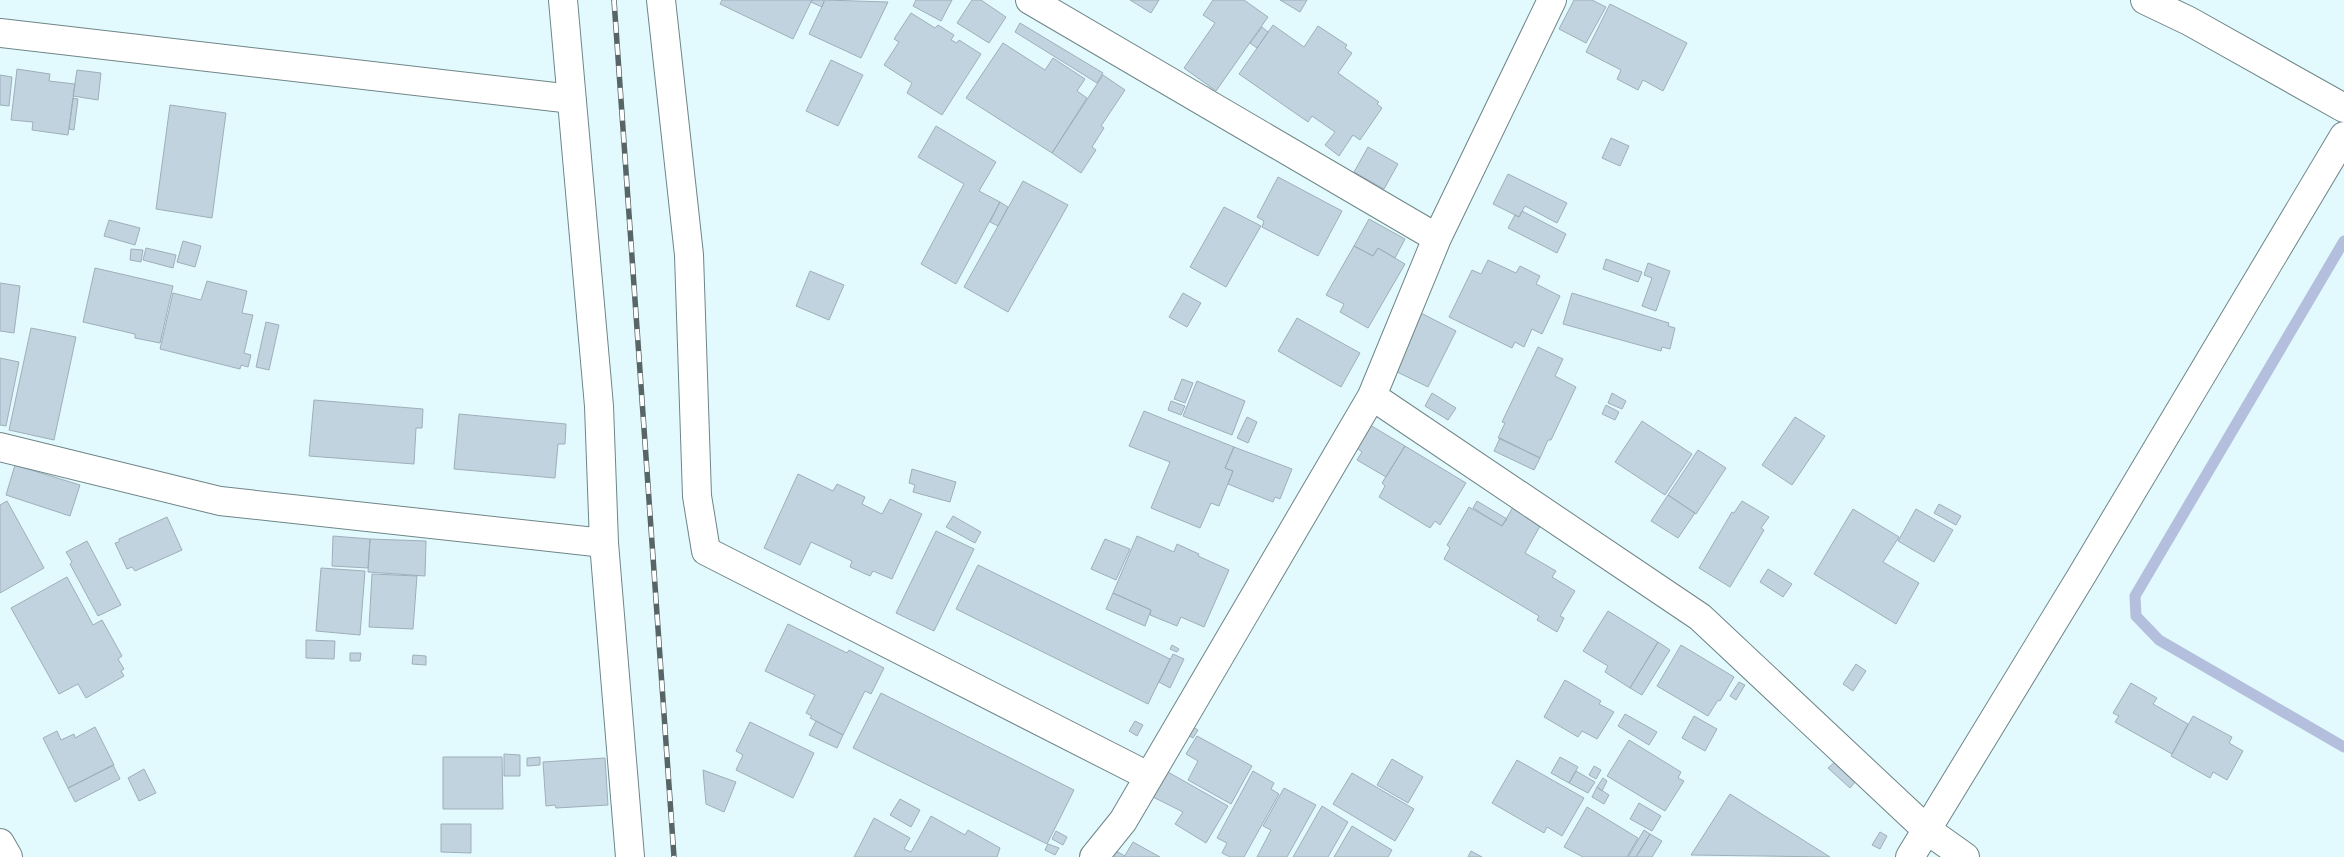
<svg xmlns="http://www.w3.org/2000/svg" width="2344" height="857" font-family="Mulish,sans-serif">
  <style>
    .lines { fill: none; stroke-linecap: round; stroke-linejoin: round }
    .stream { stroke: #b4bedd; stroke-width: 11 }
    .building { fill: #c1d3df; stroke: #9eafbb }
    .street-casing { stroke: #6f8587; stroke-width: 30 }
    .secondary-casing { stroke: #6f8587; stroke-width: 30 }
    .street { stroke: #fff; stroke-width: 28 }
    .secondary { stroke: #fff; stroke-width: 28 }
    .rail-casing { stroke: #586566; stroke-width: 5.5 }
    .rail { stroke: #fff; stroke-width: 4; stroke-dasharray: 11; stroke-linecap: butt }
  </style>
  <rect width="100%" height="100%" fill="#e2fafd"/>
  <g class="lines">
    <!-- stream -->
    <path class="stream" d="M2344 241 2135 596 2136 616 2159 640 2344 747"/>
  </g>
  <!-- building -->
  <path class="building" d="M722 0H812L793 39 720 4Z
    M812 0H822L824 1 822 7 811 2Z
    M825 0 888 2 861 58 809 34Z
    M916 0H952L941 21 913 6Z
    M972 0H981L1006 17 989 43 957 23Z
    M1130 0H1159L1151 13Z
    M1213 0H1244L1268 17 1216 91 1184 68 1215 23 1203 15Z
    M1280 0H1307L1300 12Z
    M1574 0H1592L1606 7 1586 43 1559 29Z
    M1610 4 1687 43 1663 91 1643 80 1638 90 1617 79 1621 70 1586 52Z
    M911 13 935 28 938 25 954 35 951 40 957 43 959 40 981 54 942 115 907 93 912 83 884 65 899 42 894 39Z
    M1020 23 1103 73 1097 83 1015 32Z
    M1273 25 1304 47 1318 26 1347 45 1345 48 1352 53 1338 73 1379 102 1377 104 1382 108 1360 140 1353 135 1339 156 1325 145 1335 132 1312 116 1308 122 1239 74Z
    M1262 27 1268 32 1257 48 1250 43Z
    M1003 43 1045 70 1053 58 1085 79 1077 91 1087 98 1052 153 966 98Z
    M831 60 863 75 838 126 806 111Z
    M17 69 50 74 49 81 75 84 68 135 32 130 33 122 11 120Z
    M77 70 101 73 98 100 73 96Z
    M0 75 12 77 9 106 0 105Z
    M1103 75 1125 90 1101 126 1104 128 1092 147 1096 150 1081 173 1052 153Z
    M73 98 78 99 74 130 69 129Z
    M170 105 226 113 212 218 156 209Z
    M936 126 996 162 979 191 1000 202 956 284 921 264 964 184 918 157Z
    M1611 138 1629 146 1620 166 1602 158Z
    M1368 147 1398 164 1384 189 1354 172Z
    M1508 174 1567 203 1557 223 1525 206 1519 217 1493 204Z
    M1278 177 1342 211 1318 256 1262 227 1264 221 1257 217Z
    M1023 181 1068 205 1008 312 964 287Z
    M1000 202 1008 207 998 226 990 222Z
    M1224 207 1261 226 1226 287 1190 267Z
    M1522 211 1566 234 1557 253 1508 228 1515 215 1519 217Z
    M1369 219 1405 239 1395 258 1378 248 1373 256 1354 246Z
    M109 220 140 228 135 245 104 236Z
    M183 241 201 246 195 267 177 262Z
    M1354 246 1373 256 1378 248 1405 264 1368 328 1340 312 1344 304 1326 295Z
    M146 248 176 255 173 268 143 260Z
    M131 249 143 250 141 262 130 260Z
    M1606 259 1642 272 1638 282 1603 269Z
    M1488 260 1516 273 1520 266 1540 276 1536 284 1560 296 1542 334 1532 329 1524 347 1515 342 1512 348 1449 317 1472 270 1481 274Z
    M1648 263 1670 271 1656 311 1642 306 1652 278 1644 275Z
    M95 268 173 286 160 343 135 338V334L83 322Z
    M810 271 844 285 829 320 796 306Z
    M207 281 247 291 242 313 253 315 244 353 251 355 248 367 241 365 240 369 160 349 173 293 201 300Z
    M0 283 20 286 14 333 0 331Z
    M1183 293 1201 303 1187 327 1169 317Z
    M1572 293 1669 323 1668 326 1675 328 1670 349 1662 347 1661 351 1563 324Z
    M1419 312 1456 331 1428 387 1391 369Z
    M1297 318 1360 353 1341 387 1278 351Z
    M266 322 279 325 269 370 256 367Z
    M31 328 76 337 54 440 9 430Z
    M1538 347 1563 359 1555 376 1576 387 1551 440H1548L1540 458 1498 438 1505 423 1502 422Z
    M0 358 19 362 6 426 0 425Z
    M1182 379 1193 383 1185 403 1174 399Z
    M1197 381 1245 401 1232 435 1183 416Z
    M1432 393 1456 408 1448 420 1425 406Z
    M1612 393 1626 401 1622 409 1608 403Z
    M314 400 423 409 422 428H416L414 464 309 456Z
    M1171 401 1185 406 1181 415 1168 410Z
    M1606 405 1619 412 1615 420 1602 414Z
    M1144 411 1234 447 1225 468 1233 471 1219 506 1211 503 1200 528 1151 508 1170 462 1129 446Z
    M459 414 566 424 565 444H558L555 478 454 469Z
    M1247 417 1257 422 1248 443 1237 438Z
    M1795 417 1825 436 1792 485 1762 465Z
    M1642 421 1692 454 1665 495 1615 462Z
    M1370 425 1405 446 1386 477 1357 460 1362 452 1357 448Z
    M1500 438 1540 458 1534 470 1494 451Z
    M1405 446 1466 483 1440 525 1435 521 1430 528 1379 497 1385 486 1382 483Z
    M1234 447 1292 469 1280 499 1275 497 1273 502 1228 484 1233 471 1225 468Z
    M1698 450 1726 468 1696 514 1668 495Z
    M15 465 80 485 70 516 6 495Z
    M912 469 956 482 950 502 913 492 915 485 909 483Z
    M798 474 833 491 837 484 865 497 862 504 882 514 890 499 922 514 892 579 873 571 870 576 850 567 852 561 811 542 800 565 764 548Z
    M1668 495 1695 513 1678 538 1651 521Z
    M7 501 44 568 0 593V505Z
    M1477 501 1507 519 1502 526 1473 508Z
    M1742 501 1769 517 1761 528 1764 530 1730 587 1699 568 1732 512 1734 513Z
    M1516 502 1544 519 1525 553 1556 571 1552 577 1575 591 1560 616 1564 618 1557 632 1537 620 1539 616 1444 559 1450 548 1447 545 1469 507 1502 526Z
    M1939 504 1961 516 1956 525 1934 513Z
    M1853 509 1899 537 1883 562 1919 583 1896 624 1814 574Z
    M1916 509 1953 530 1934 562 1898 541Z
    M953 516 981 532 975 543 946 527Z
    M167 517 182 550 135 571 132 567 127 569 115 543 119 542V539Z
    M936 531 974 549 934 631 896 613Z
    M333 536 370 539 368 568 332 566Z
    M1137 536 1174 552 1177 544 1199 554 1198 556 1229 570 1204 627 1181 617 1177 626 1150 615 1151 610 1113 593Z
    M370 539 426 541 425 576 368 572Z
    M1105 539 1130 549 1116 580 1091 569Z
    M87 541 121 605 98 616 70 564 72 562 66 552Z
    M978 565 1170 659 1148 704 956 609Z
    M321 568 365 571 360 635 316 631Z
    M1768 569 1792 584 1783 597 1760 582Z
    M372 574 417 576 413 629 369 627Z
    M67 577 93 625 102 620 122 656 118 659 124 669 121 671 124 676 86 698 78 684 59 694 11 608Z
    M1113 593 1151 610 1145 626 1106 609Z
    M1608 611 1658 642 1630 688 1605 672 1608 666 1583 651Z
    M788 624 847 653 849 650 884 668 871 694 865 691 843 735 810 718 812 716 806 713 815 695 765 671Z
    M306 640 335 641 334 659 306 658Z
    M1658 642 1670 650 1642 695 1630 688Z
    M1172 645 1179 649 1177 652 1170 649Z
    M1681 645 1734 677 1720 701 1718 700 1708 716 1657 686Z
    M350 653H361L360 661H350Z
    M1173 654 1184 659 1170 688 1159 682Z
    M413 655 426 656V665L412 664Z
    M1856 664 1866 671 1853 691 1843 684Z
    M1565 680 1601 701 1599 704 1614 712 1597 739 1582 731 1578 737 1544 717Z
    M1739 682 1745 685 1736 700 1730 696Z
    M2131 683 2157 698 2153 704 2188 724 2172 754 2115 722 2119 716 2113 713Z
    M881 693 1074 790 1047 844 853 748Z
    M1625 714 1657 732 1649 745 1618 726Z
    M1694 716 1717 729 1705 751 1682 738Z
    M2193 716 2232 737 2229 743 2243 751 2227 780 2213 772 2210 778 2171 756Z
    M816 721 843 735 837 748 809 735Z
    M1135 721 1143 725 1137 736 1129 731Z
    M750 722 814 753 793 798 736 770 743 755 736 751Z
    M1186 723 1198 730 1193 738 1181 732Z
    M95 727 114 765 68 788 43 738 57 731 61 740 74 734 75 738Z
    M1197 736 1252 766 1231 804 1188 780 1198 761 1186 754Z
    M1629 740 1681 772 1678 778 1684 781 1665 811 1607 776Z
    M504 754 520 755V776H504Z
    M443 757H502L503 809H443Z
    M540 757V765L527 766V758Z
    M1560 757 1578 767 1569 783 1551 773Z
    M605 758 608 805 556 808 555 805 546 806 543 762Z
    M1392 759 1423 777 1408 803 1377 785Z
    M1517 760 1584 798 1562 836 1547 827 1544 833 1492 803Z
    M1835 762 1855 782 1850 788 1828 768Z
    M113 765 120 779 75 802 68 788Z
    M1594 766 1601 770 1596 779 1589 775Z
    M1159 767 1228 806 1206 843 1175 824 1183 812 1145 793Z
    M144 769 156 793 139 801 128 778Z
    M703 770 736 782 724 812 706 804Z
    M1253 771 1274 783 1271 789 1279 794 1244 857H1230L1222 853 1227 843 1217 838Z
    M1576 771 1595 782 1588 793 1569 783Z
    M1352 773 1414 809 1395 841 1333 804Z
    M1603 778 1607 781 1602 791 1597 787Z
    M1597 787 1609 795 1604 804 1592 797Z
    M1284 788 1316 805 1287 857H1257L1271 830 1263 826Z
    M1730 794 1830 857 1691 855Z
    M900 799 920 810 911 827 890 815Z
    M1639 803 1661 816 1652 831 1630 819Z
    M1322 806 1348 822 1328 857H1293Z
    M1587 807 1638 838 1627 857H1583L1564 847Z
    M931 816 965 835 968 830 1000 848 997 857H854L874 818 910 838 904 849 911 852Z
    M441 824H471V853L441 852Z
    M1352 826 1392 850 1388 857H1334Z
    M1644 830 1650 834 1636 857H1628Z
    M1056 831 1067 837 1063 845 1052 839Z
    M1880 832 1887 836 1880 849 1872 845Z
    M1650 834 1662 841 1652 857H1636Z
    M1133 842 1160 857H1124Z
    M1048 844 1059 848 1055 855 1045 850Z
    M1116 851 1125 856 1124 857H1113Z
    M1471 851 1482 857H1468Z"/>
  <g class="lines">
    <defs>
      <path id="street" d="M563 0 599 406 604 543 630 857
        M661 0 689 255 697 496 706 551 1148 776
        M1030 0 1437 238
        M0 33 572 99
        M1372 396 1700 617 1927 830 1965 857
        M0 447 220 501 604 543
        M1094 857 1123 821 1372 396 1437 238 1552 0"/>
      <path id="secondary" d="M2145 0 2189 21 2344 108
        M0 843 8 857
        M1910 857 2082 575 2344 136"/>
    </defs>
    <!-- street casing -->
    <use href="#street" class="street-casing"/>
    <!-- secondary casing -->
    <use href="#secondary" class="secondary-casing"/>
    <!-- street -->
    <use href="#street" class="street"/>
    <!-- secondary -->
    <use href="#secondary" class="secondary"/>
    <defs>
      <path id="rail" d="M614 0 674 857"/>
    </defs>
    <!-- rail casing -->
    <use href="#rail" class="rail-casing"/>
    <!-- rail -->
    <use href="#rail" class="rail"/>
  </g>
</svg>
